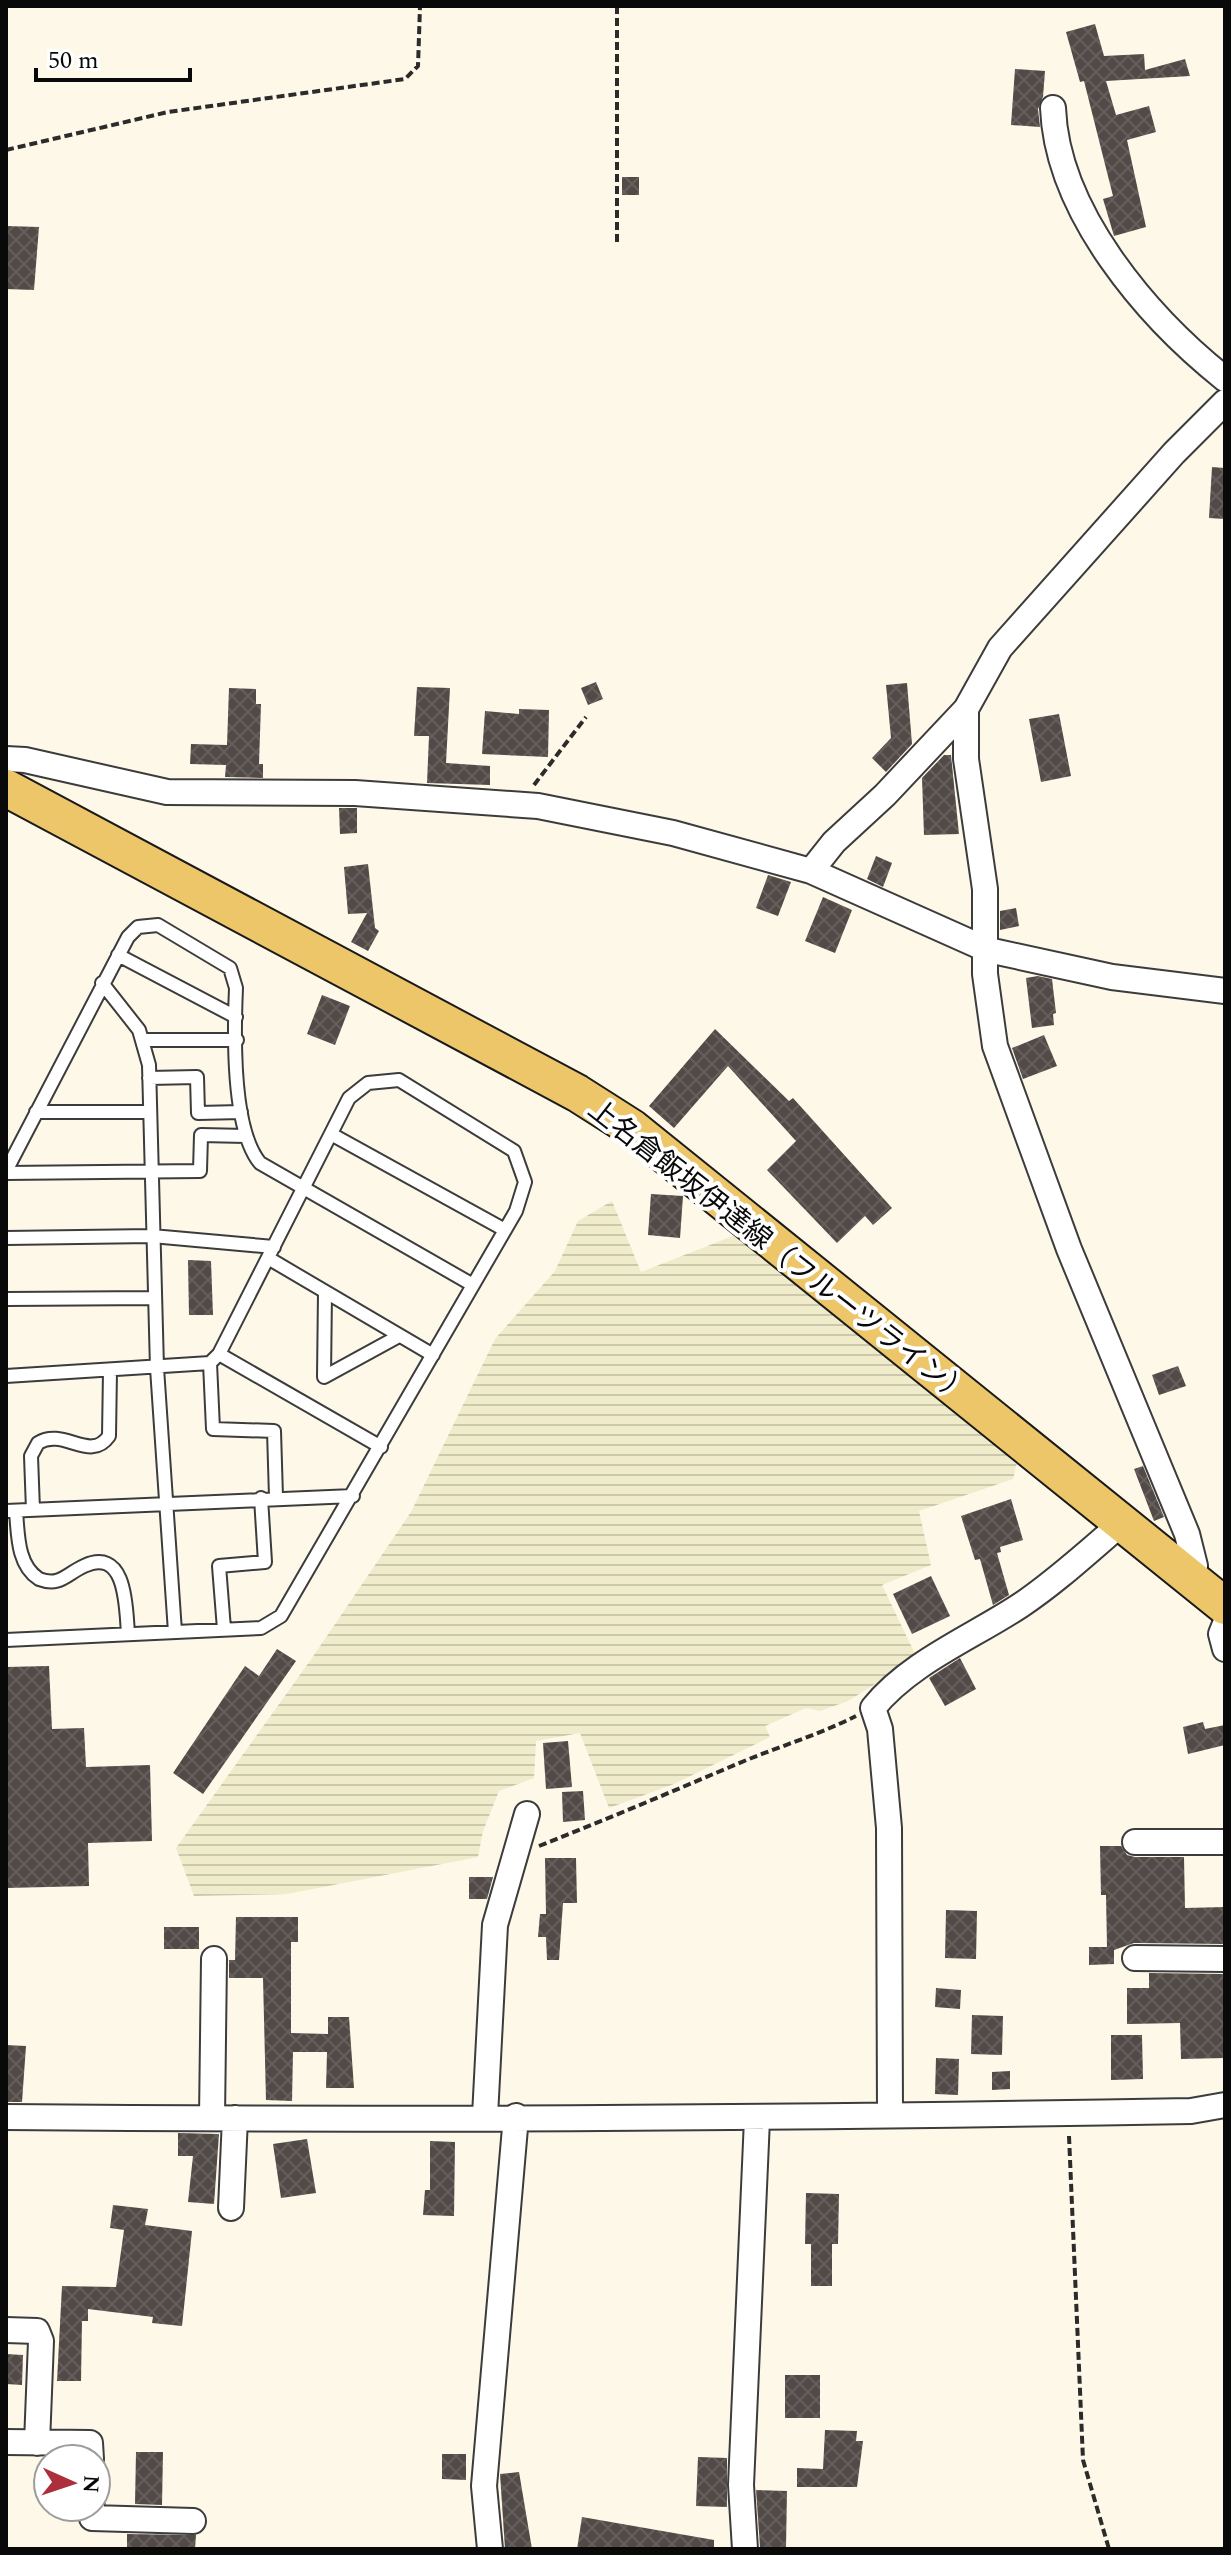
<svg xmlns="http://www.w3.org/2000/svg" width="1231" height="2555" font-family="Spectral,'Noto Sans JP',serif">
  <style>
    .farmland { fill: url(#farmland-rules) }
    .building { fill: url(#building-cross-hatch) }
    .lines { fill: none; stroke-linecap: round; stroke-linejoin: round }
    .lane-casing { stroke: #3c3c3c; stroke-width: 16 }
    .street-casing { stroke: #3c3c3c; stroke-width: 28 }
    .primary-casing { stroke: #1a1a1a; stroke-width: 40 }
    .path { stroke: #2b2b2b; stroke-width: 4; stroke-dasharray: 8 4; stroke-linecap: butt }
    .lane { stroke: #fff; stroke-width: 12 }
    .street { stroke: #fff; stroke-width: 24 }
    .primary { stroke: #ecc669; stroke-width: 36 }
    .labels { text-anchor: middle; stroke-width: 8; stroke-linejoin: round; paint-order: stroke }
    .street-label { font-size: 28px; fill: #090909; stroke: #fff }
  </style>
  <defs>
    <pattern id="farmland-rules" width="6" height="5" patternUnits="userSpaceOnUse" patternTransform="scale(2)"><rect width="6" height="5" fill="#f0ebcb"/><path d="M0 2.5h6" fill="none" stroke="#ccc8ad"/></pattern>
    <pattern id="building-cross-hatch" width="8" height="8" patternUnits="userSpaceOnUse" patternTransform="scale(2)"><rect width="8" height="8" fill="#514a47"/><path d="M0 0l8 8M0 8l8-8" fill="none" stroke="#655f5d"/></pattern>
  </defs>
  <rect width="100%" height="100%" fill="#fdf8e8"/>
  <!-- farmland -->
  <path class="farmland" d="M612 1201 641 1272 738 1234 1017 1463 1013 1479 919 1511 931 1565 882 1585 917 1658 848 1701 820 1711 806 1708 765 1726 770 1737 674 1784 609 1808 580 1733 536 1741 534 1778 499 1791 483 1831 478 1857 287 1894 194 1896 176 1848 312 1658 411 1512 495 1339 555 1271 578 1221Z"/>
  <!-- building -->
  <path class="building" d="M1095 24 1104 56 1144 54 1145 70 1185 59 1190 76 1106 81 1116 115 1149 106 1156 132 1127 140 1146 227 1114 236 1103 199 1113 196 1084 81 1080 82 1066 32Z
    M1015 69 1045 71 1043 97 1038 109 1040 127 1011 125Z
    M622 177H639V195H622Z
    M6 226 39 227 34 290 6 289Z
    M1212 467 1225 468V519L1209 518Z
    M596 682 603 699 588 705 581 688Z
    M907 683 912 744 886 772 872 758 891 738 886 685Z
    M417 687 450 688 446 763 490 766V785L427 783 429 736H414Z
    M229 688 256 689V704H261L259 764H263V778L225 777 226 765 190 764 191 744 227 745Z
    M519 709 549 710 548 757 482 754 485 711 519 714Z
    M1059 714 1071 776 1041 782 1029 719Z
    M944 755H951L959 834 924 835 922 778Z
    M339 808H357V833L340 834Z
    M876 856 892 863 883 887 867 879Z
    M368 864 375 928 379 931 368 951 351 942 367 913 348 914 344 867Z
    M768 875 791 882 778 916 756 908Z
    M823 897 852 910 835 953 805 941Z
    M1016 908 1019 926 1000 930V911Z
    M1038 976 1052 979 1056 1013 1053 1014 1054 1025 1032 1028 1026 978Z
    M322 995 350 1006 335 1045 307 1034Z
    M715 1029 789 1101 793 1098 892 1208 873 1225 865 1216 837 1243 767 1170 796 1141 728 1066 674 1128 649 1106Z
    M1044 1035 1057 1066 1023 1079 1012 1048Z
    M651 1194 683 1196 680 1238 648 1235Z
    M188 1260 211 1261 213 1315H189Z
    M1178 1366 1186 1386 1159 1395 1152 1375Z
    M1143 1466 1164 1517 1154 1521 1134 1469Z
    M1011 1499 1023 1540 1000 1547 1001 1552 997 1553 1009 1595 993 1605 980 1559 975 1560 961 1516Z
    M931 1576 950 1616 912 1634 893 1594Z
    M277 1649 296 1661 203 1794 173 1773 245 1666 259 1676Z
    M960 1658 976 1689 945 1706 929 1678Z
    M49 1666 52 1729 84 1728 86 1767 150 1765 152 1841 88 1843 89 1886 6 1888V1667Z
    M1203 1722 1205 1729 1225 1725V1745L1188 1754 1183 1727Z
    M568 1741 572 1787 546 1789 543 1743Z
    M583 1791 585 1820 563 1822 562 1792Z
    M1100 1846H1121L1127 1855 1135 1857H1184L1185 1908 1225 1907 1224 1944 1134 1943 1114 1950V1964L1089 1965V1947H1107L1106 1895H1101Z
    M545 1858H576L577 1903H563L559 1960H547L546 1937H538L540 1914H546Z
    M469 1877H493L487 1899H469Z
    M946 1910 977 1911 976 1959 945 1958Z
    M236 1917H298V1942H291V2033L328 2034V2017H349L354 2088H326L327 2052H293L292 2101 266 2100 263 1978H229V1960H235Z
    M164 1927H199V1949H164Z
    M1149 1973 1225 1974V2058L1181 2059 1180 2023 1127 2024V1988H1149Z
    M936 1988 961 1990 960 2009 935 2007Z
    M972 2015 1003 2016 1002 2055 971 2054Z
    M1111 2035H1142L1143 2079 1111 2080Z
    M6 2045 26 2046 22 2102H6Z
    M936 2058 959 2059 958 2095 935 2094Z
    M1010 2071V2089L992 2090V2072Z
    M178 2133 219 2134 214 2204 188 2202 193 2156H178Z
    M307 2139 316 2193 281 2198 273 2144Z
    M430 2141 455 2142 454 2216 423 2215 425 2190H430Z
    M806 2193 839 2194 838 2244H832V2286H811V2244H805Z
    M113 2205 148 2209 145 2225 192 2231 182 2326 152 2323 153 2317 88 2309V2321H82L81 2381H57L62 2286 116 2287 124 2230 110 2228Z
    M6 2354 23 2355 22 2385 6 2384Z
    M785 2375H820V2418H785Z
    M825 2430 857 2431 856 2441H863L857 2487H797V2468L823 2469Z
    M136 2452H163L162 2505 135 2504Z
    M442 2454H466V2480L442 2479Z
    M698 2457 727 2458V2507L696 2506Z
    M519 2472 532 2549H505L500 2474Z
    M756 2490 787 2491 786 2548 760 2547Z
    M582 2517 714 2540V2549H577Z
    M127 2534 196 2535 195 2549H127Z"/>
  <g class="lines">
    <defs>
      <path id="lane" d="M118 955 236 1017
        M102 983 139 1030 149 1065 157 1368 175 1632
        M143 1040H237
        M149 1078 197 1077 198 1113 241 1112
        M36 1112H150
        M331 1134 505 1230
        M6 1171 128 937 138 927 158 925 230 968 236 988C234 1033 232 1129 260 1163L473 1285
        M6 1173 200 1171 201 1135 246 1136
        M6 1238 152 1236 274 1247
        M268 1258 433 1355
        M325 1292 324 1377 399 1336
        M6 1299 155 1298
        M219 1354 381 1447
        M210 1363 213 1429 274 1431 276 1497
        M6 1376 210 1363 219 1354 349 1098 368 1083 399 1080 514 1151 525 1182 516 1211 281 1616 261 1628 6 1640
        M33 1510 31 1456 38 1443C64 1427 90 1463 109 1436L110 1371
        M6 1511 353 1496
        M16 1511C18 1534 17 1565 39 1579 60 1587 66 1574 84 1566 127 1546 126 1609 128 1634
        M224 1629 219 1566 265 1562 261 1498"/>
      <path id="street" d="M1053 108C1057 212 1147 317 1225 379
        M6 759 25 760 167 792 355 793 538 806 673 833 811 871 988 950 1112 977 1225 991
        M811 871 834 842 885 795 966 709
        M1192 1578 1195 1566 1187 1534 1069 1249 995 1046 985 974V889L966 759V709L1000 648 1174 453 1225 402
        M1225 1624 1221 1634 1225 1649
        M1135 1842H1225
        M1135 1958 1225 1959
        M890 2113 889 1828 880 1729 873 1708C910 1662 973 1637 1021 1605 1057 1581 1090 1550 1123 1522
        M485 2116 495 1925 527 1814
        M6 2117C401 2121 796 2118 1191 2111L1225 2105
        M212 2118 214 1959
        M231 2208 235 2118
        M6 2330 37 2331 41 2341 37 2443
        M6 2442 90 2443 91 2459
        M92 2507V2518L193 2521
        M490 2549 484 2486 516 2116
        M745 2549 741 2485 757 2119"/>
      <path id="primary" d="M6 788 577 1093 632 1128 1225 1606"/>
    </defs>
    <!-- lane casing -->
    <use href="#lane" class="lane-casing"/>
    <!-- street casing -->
    <use href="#street" class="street-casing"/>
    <!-- primary casing -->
    <use href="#primary" class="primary-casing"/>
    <!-- path -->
    <path class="path" d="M617 6V244
      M6 150 168 112 405 79 418 66 420 6
      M534 785 586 717
      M539 1846C605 1820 671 1792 737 1764 777 1747 816 1736 856 1716
      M1069 2136 1083 2460 1109 2549"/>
    <!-- lane -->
    <use href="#lane" class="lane"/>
    <!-- street -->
    <use href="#street" class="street"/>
    <!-- primary -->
    <use href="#primary" class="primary"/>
  </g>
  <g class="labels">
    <!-- street labels -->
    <g class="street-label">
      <text transform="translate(780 1251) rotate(38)" y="10">上名倉飯坂伊達線（フルーツライン）</text>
    </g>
  </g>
  <!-- border -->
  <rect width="1231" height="2555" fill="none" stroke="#090909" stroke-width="16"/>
  <!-- north arrow -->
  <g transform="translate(72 2483) rotate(93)"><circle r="38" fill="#ffffff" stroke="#9d9d9d" stroke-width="2"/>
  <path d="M0-6L14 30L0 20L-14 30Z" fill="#ac2f3b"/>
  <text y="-12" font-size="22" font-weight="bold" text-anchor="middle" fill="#090909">N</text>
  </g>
  <!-- scale -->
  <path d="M36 68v12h154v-12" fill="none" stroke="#090909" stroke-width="4"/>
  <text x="48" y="68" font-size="24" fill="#090909" stroke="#ffffff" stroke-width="6" paint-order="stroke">50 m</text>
</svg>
